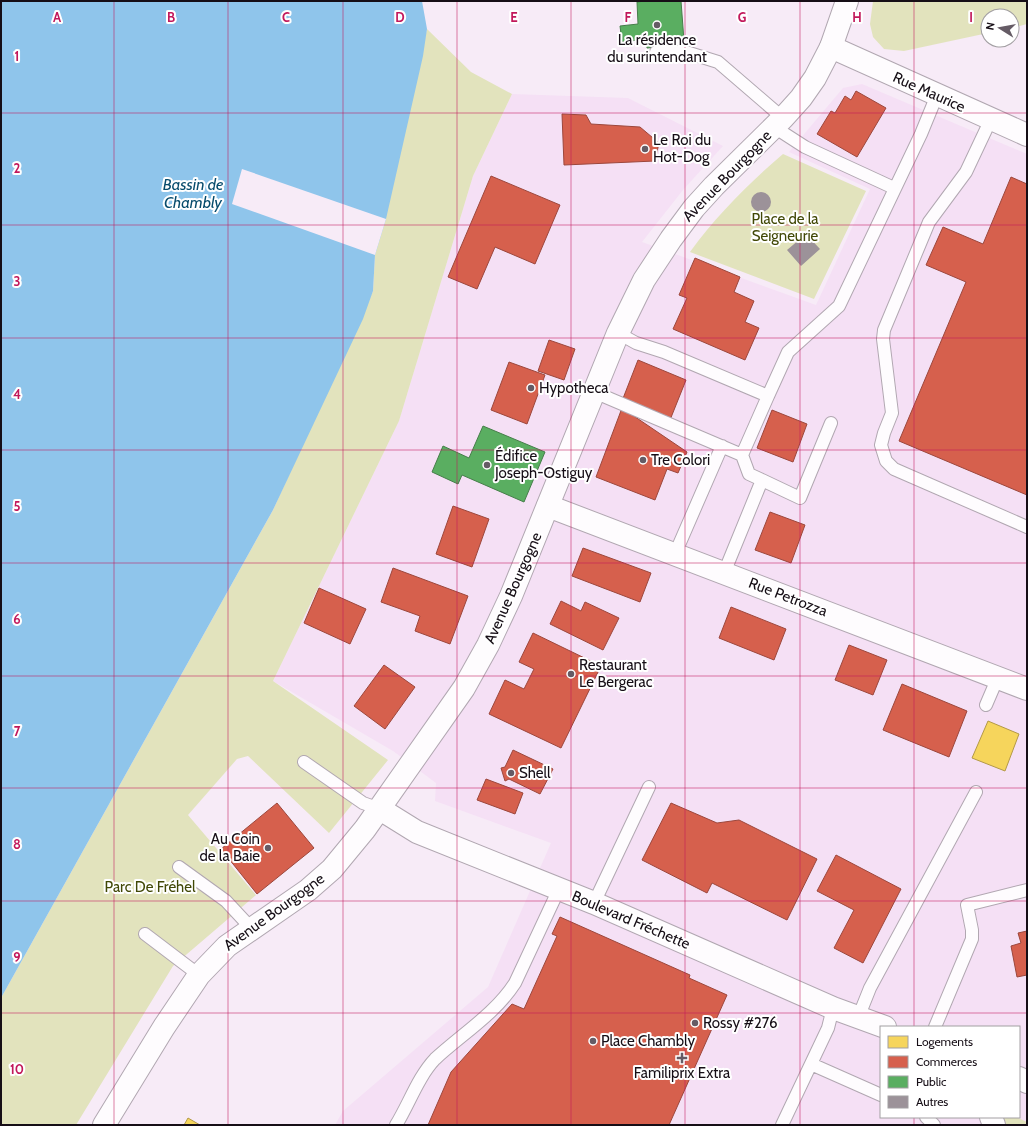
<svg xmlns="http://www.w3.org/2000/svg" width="1028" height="1126" font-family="Cabin,sans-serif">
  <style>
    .built { fill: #f5e0f5; fill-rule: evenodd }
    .green { fill: #e2e3bd }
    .water { fill: #8fc5eb }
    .pier { fill: #f7ebf7 }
    .homes { fill: #f6d55c; stroke: #b39947 }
    .shops { fill: #d6604d; stroke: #9c473c }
    .public { fill: #5aae61; stroke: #467e4a }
    .building { fill: #9c9299 }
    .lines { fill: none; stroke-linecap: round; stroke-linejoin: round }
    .service-casing { stroke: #b1a7b1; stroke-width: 14 }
    .minor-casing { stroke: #b1a7b1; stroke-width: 24 }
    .tertiary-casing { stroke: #b1a7b1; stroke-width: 24 }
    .primary-casing { stroke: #b1a7b1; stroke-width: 24 }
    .service { stroke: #fefcfe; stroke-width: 12 }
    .minor { stroke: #fefcfe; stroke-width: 22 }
    .tertiary { stroke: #fefcfe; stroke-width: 22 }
    .primary { stroke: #fefcfe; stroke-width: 22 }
    .grid { fill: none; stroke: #c2185b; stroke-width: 1; stroke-opacity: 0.55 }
    .poi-dot { fill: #655b65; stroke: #fff; stroke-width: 1.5 }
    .labels { text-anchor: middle; stroke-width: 4; stroke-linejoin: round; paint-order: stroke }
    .poi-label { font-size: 15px; fill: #160e16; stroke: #fff; text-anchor: start }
    .street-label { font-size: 15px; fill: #160e16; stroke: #fff }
    .park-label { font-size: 15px; fill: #414806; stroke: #fff }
    .water-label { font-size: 16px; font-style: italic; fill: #064b6c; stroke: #fff }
    .grid-label { font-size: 13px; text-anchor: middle; font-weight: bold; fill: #c2185b; stroke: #fff; stroke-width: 4; stroke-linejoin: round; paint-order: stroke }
  </style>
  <rect width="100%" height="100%" fill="#f7ebf7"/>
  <!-- built -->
  <path class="built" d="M862 84 1027 154V1125H335L343 1111 488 987 551 843 435 801 436 783 393 751 273 681 399 421 473 176 512 94 628 98 723 146 683 190 642 242 816 305 870 189 789 152 843 88ZM881 1027H1019V1117H881Z"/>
  <!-- green -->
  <path class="green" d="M873 1H1027V24L1012 28V16H988V33L904 51 884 49 873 37 870 24Z
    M427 29 471 72 512 94 473 176 399 421 273 681 388 760 329 833 248 756 237 759 188 815 256 895 173 966 76 1125H1V998L273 510 373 291 375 255Z
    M783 154 866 191 814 299 690 252C717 215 748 184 783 154Z
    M1002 1117H1016L1027 1122V1125H1005Z"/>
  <!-- water -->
  <path class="water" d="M1 1H422L427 29 423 56 386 219 375 255 373 291 363 319 273 510 1 998Z"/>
  <!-- pier -->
  <path class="pier" d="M242 169 386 219 375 255 232 204Z"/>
  <!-- homes -->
  <path class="homes" d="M988 721 1019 734 1005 771 972 758Z
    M188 1118 200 1125H184Z"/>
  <!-- shops -->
  <path class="shops" d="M856 91 886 108 857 157 817 134 831 111 835 113 845 96 851 100Z
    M562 114 586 115 591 124 640 127 659 143 655 161 564 165Z
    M491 176 560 205 535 264 495 247 477 289 448 277Z
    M1011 177 1027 184V495L899 441 966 282 926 265 943 227 983 244Z
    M695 258 740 277 734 292 754 301 745 322 759 328 745 360 673 329 687 298 679 295Z
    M549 340 575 349 564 380 538 371Z
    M638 360 686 380 670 420 622 401Z
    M509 362 545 375 527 424 491 410Z
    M622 408 687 452 678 473 667 469 655 500 596 477Z
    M772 410 807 424 793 462 757 448Z
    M453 506 489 519 472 567 436 554Z
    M770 512 805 525 791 563 755 550Z
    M583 548 651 573 640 602 572 576Z
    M393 568 468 596 450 644 415 631 420 616 381 602Z
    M319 588 366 609 350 644 304 623Z
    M561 601 581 611 585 602 619 618 603 650 550 624Z
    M731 607 786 629 774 660 719 638Z
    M533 633 601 666 561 748 489 714 505 680 524 689 534 669 519 662Z
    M849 645 887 660 873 695 835 680Z
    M384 665 415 687 385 729 354 706Z
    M902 684 967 711 949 757 883 730Z
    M513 750 553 769 540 794 509 779 505 781 501 768 505 767Z
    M486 779 523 793 515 814 477 800Z
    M277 803 314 848 257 894 221 849Z
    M671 803 717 823 739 820 817 859 787 920 712 883 707 893 642 860Z
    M836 855 901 889 863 963 834 948 854 910 817 891Z
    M560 917 690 975 689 978 727 995 669 1125H428L451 1072 512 1004 524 1009 557 936 552 934Z
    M1027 931V975L1017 977 1011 946 1021 943 1018 933Z"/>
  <!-- public -->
  <path class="public" d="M645 1H681L684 41 680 45 647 48 646 39 622 42 620 26 638 24 637 2Z
    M483 426 545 452 524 502 462 475 458 484 432 472 443 446 469 458Z"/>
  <!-- building -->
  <path class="building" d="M751 202a10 10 0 1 1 20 0a10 10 0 1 1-20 0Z
    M806 234 820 249 801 266 787 250Z"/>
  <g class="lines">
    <defs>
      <path id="service" d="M656 52H686L718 62 783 118
        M991 119 966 172 929 222 884 330 883 339 892 413 884 433 881 445 886 461 894 469 1027 527
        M774 127 805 147 894 188
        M618 333 636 343 664 352 768 396 788 352 839 306 921 134 937 95
        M594 392 742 455 768 396
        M762 480 800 498 831 423
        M675 554 722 446
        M724 573 762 480 749 474 742 455
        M986 705 998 677
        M304 762 363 803 380 809
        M179 867 226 901 252 929
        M594 903 649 787
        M145 934 199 975
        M858 1018 870 988 976 792
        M935 1027 972 939V930L967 905 1027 890
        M811 1064 881 1095
        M926 1117 934 1125
        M396 1125C409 1104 418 1077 435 1059 462 1034 495 1014 515 983L559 889
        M782 1125 828 1028 833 1008"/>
      <path id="minor" d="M831 47 1027 135
        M548 506 1027 689"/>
      <path id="tertiary" d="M380 809 417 832 594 903 833 1008 885 1027
        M1019 1078 1027 1082
        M104 1125 164 1027 199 975 227 946 308 890 332 869 365 829 464 688 488 645 511 596 618 333 644 280 671 239 694 208 714 186 783 118 801 98 815 78 831 47 847 1"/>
      <path id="primary" d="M991 1117 994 1125"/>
    </defs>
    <!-- service casing -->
    <use href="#service" class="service-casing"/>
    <!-- minor casing -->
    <use href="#minor" class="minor-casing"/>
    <!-- tertiary casing -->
    <use href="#tertiary" class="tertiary-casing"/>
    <!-- primary casing -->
    <use href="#primary" class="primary-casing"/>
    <!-- service -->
    <use href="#service" class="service"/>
    <!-- minor -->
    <use href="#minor" class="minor"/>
    <!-- tertiary -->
    <use href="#tertiary" class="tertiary"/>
    <!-- primary -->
    <use href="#primary" class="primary"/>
  </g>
  <!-- grid -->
  <path class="grid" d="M114 1V1125M228 1V1125M343 1V1125M457 1V1125M571 1V1125M685 1V1125M800 1V1125M914 1V1027M1 113H1027M1 225H1027M1 338H1027M1 450H1027M1 563H1027M1 676H1027M1 788H1027M1 901H1027M1 1013H1027M914 1117V1125"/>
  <!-- markers -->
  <g class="poi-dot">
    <circle cx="657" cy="25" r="4"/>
    <circle cx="645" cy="149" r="4"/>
    <circle cx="531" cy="388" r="4"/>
    <circle cx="643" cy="460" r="4"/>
    <circle cx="487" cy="465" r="4"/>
    <circle cx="571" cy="674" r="4"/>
    <circle cx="511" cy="773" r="4"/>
    <circle cx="268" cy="848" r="4"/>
    <circle cx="695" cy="1023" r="4"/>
    <circle cx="593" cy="1041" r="4"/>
    <path d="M680 1052h4v4h4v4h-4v4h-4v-4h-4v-4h4z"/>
  </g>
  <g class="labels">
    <!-- poi labels -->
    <g class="poi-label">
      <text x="657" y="45" text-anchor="middle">La résidence<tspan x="657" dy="17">du surintendant</tspan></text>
      <text x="653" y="145">Le Roi du<tspan x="653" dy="17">Hot-Dog</tspan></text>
      <text x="539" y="393">Hypotheca</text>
      <text x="495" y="461">Édifice<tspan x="495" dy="17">Joseph-Ostiguy</tspan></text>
      <text x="651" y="465">Tre Colori</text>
      <text x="579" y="670">Restaurant<tspan x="579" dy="17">Le Bergerac</tspan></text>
      <text x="519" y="778">Shell</text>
      <text x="260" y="844" text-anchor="end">Au Coin<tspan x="260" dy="17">de la Baie</tspan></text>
      <text x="703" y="1028">Rossy #276</text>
      <text x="601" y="1046">Place Chambly</text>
      <text x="682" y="1078" text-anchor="middle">Familiprix Extra</text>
    </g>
    <!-- street labels -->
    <g class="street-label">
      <text transform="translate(929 92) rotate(24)" y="5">Rue Maurice</text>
      <text transform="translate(727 176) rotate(-46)" y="5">Avenue Bourgogne</text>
      <text transform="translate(513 588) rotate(-66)" y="5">Avenue Bourgogne</text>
      <text transform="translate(788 597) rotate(21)" y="5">Rue Petrozza</text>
      <text transform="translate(274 912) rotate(-36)" y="5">Avenue Bourgogne</text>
      <text transform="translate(631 920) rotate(23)" y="5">Boulevard Fréchette</text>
    </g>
    <!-- park labels -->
    <g class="park-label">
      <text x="785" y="224">Place de la<tspan x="785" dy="17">Seigneurie</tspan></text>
      <text x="150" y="892">Parc De Fréhel</text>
    </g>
    <!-- water labels -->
    <g class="water-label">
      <text x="193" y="190">Bassin de<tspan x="193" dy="18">Chambly</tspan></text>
    </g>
  </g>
  <g class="grid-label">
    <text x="57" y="22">A</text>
    <text x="171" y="22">B</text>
    <text x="286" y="22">C</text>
    <text x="400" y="22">D</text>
    <text x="514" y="22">E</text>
    <text x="628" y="22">F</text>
    <text x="742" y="22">G</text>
    <text x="857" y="22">H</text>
    <text x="971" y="22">I</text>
    <text x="17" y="61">1</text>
    <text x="17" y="173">2</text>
    <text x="17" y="286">3</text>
    <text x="17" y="399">4</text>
    <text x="17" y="511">5</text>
    <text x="17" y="624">6</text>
    <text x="17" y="736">7</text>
    <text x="17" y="849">8</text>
    <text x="17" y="962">9</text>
    <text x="17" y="1074">10</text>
  </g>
  <!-- border -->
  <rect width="1028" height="1126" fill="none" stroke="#160e16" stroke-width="4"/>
  <!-- legend -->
  <rect x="880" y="1026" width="140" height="92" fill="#ffffff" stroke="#a29fa2"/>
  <rect x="888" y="1036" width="20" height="12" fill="#f6d55c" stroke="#a29fa2"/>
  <text x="916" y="1046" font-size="12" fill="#160e16">Logements</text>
  <rect x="888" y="1056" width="20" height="12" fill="#d6604d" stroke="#a29fa2"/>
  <text x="916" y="1066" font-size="12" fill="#160e16">Commerces</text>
  <rect x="888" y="1076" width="20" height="12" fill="#5aae61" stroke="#a29fa2"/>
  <text x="916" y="1086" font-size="12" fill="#160e16">Public</text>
  <rect x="888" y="1096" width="20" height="12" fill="#9c9299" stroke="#a29fa2"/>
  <text x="916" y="1106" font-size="12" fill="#160e16">Autres</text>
  <!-- north arrow -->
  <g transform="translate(1000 28) rotate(281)"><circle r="19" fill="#ffffff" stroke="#a29fa2"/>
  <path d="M0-3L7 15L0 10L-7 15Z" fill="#655b65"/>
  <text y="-6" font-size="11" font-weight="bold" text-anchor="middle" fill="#160e16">N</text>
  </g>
</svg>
